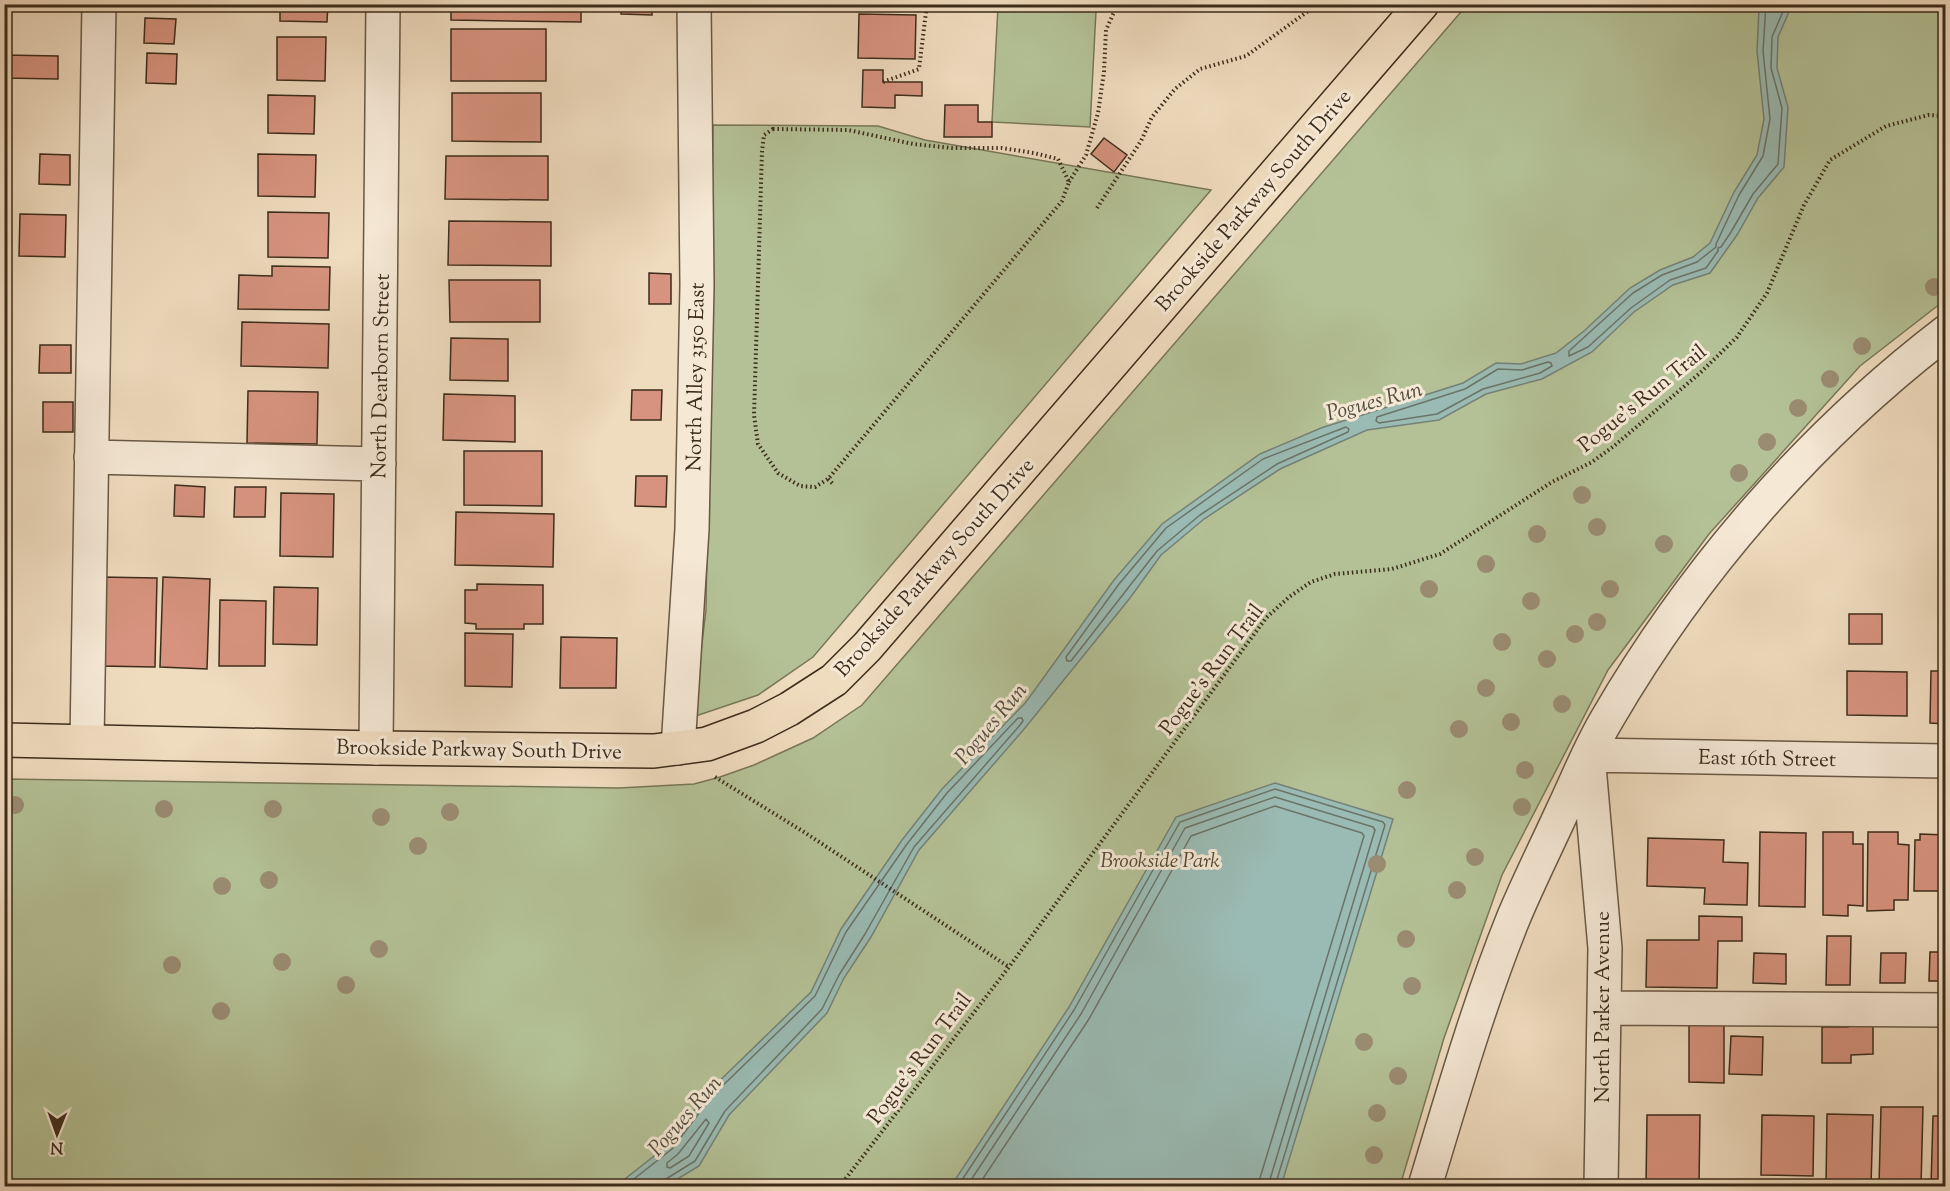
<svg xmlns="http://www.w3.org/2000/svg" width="1950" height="1191" font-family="'Sorts Mill Goudy',serif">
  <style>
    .green { fill: #b4c196; stroke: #787758; stroke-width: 1.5 }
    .water { fill: #9abbb4; stroke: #748277; stroke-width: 1.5 }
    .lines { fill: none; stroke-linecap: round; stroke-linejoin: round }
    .shore { stroke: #6b7468; stroke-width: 1.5 }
    .building { fill: #d7937f; stroke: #3c2d1b; stroke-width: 1.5 }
    .minor-casing { stroke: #695844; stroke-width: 36 }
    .major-casing { stroke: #3c2d1b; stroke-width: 36 }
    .path { stroke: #3c2d1b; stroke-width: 4; stroke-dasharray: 1.5 3; stroke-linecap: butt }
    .minor { stroke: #f5e8d5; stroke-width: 33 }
    .major { stroke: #efdbbe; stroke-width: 33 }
    .tree { fill: #9a8c72 }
    .labels { text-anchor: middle; stroke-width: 6; stroke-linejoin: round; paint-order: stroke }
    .street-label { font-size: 21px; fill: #3c2d1b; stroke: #f5e8d5 }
    .park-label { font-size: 21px; font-style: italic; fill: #544b34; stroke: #f5e8d5 }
    .water-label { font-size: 22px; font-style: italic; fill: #545041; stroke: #f5e8d5 }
  </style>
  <rect width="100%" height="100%" fill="#efdbbe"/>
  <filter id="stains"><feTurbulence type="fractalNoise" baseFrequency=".00333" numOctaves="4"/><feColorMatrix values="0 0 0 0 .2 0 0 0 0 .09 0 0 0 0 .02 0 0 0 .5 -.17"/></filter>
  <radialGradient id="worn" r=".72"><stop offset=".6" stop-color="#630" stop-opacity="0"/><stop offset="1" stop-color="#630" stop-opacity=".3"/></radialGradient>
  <!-- green -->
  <path class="green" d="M1467 5H1945V300L1860 366 1709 534 1608 670 1502 875 1444 1038 1400 1186H5V779L619 788 694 784 720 777 754 765 813 738 862 705Z
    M998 6 1096 11 1090 127 992 122Z
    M713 125 878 126 925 140 1211 190 813 657 758 695 693 717 706 610Z"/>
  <!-- water -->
  <path class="water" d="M1762 5H1796L1789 12 1778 37 1777 68 1788 107 1784 167 1758 198 1737 235 1710 273 1673 285 1634 312 1592 352 1542 379 1486 394 1439 420 1367 430 1280 469 1204 519 1161 555 1130 598 1025 728 919 850 871 937 844 978 827 1013 729 1115 699 1166 666 1186H616L668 1145 708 1092 811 992 841 929 902 840 942 789 1026 702 1114 580 1162 524 1260 454 1321 428 1463 383 1496 363 1521 364 1556 353 1584 331 1630 288 1660 270 1693 257 1710 243 1734 192 1757 155 1764 119 1757 51 1759 9Z
    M1275 783 1393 819 1281 1186H951L1069 1007 1176 817Z"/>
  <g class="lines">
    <!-- shore -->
    <path class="shore" d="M1766 4 1763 51 1770 119 1763 156 1739 195 1716 244V247L1697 262 1662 275 1633 293 1569 351V356L1588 347 1631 308 1670 280 1706 268 1718 251V248L1721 247 1731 232 1753 194 1778 164 1782 108 1771 68 1772 37 1784 9 1788 4
      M1548 362 1551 363 1552 366 1540 373 1483 389 1437 414 1379 423 1376 421 1377 417 1465 389 1498 369 1522 370Z
      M1346 427 1349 429 1348 432 1277 464 1200 515 1157 551 1071 661H1067L1066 657 1119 584 1166 528 1263 459Z
      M706 1119 709 1123 689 1156 670 1168 667 1167V1163L678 1154Z
      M625 1186 672 1149 712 1096 815 996 846 932 907 844 947 793 1018 718H1022L1023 721 1020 725 914 847 865 934 839 975 822 1009 725 1111 695 1161 666 1179 664 1186
      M958 1186 1074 1010 1180 822 1275 789 1383 822 1385 825 1275 1186
      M967 1186 1081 1014 1185 828 1275 797 1373 827 1375 830 1268 1186
      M978 1186 1089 1019 1191 836 1275 806 1362 833 1364 836 1260 1178 1259 1186"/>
  </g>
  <!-- building -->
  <path class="building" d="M280 4H328L327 22 280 21Z
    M451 4H581V22L451 20Z
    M622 4H652V15L621 14Z
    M859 14 916 15 915 59 858 58Z
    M145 18 176 19 174 44 144 43Z
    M451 29H546V81H451Z
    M277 37H326L325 81 277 80Z
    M147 53 177 54 176 84 146 83Z
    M4 55 58 56V79L4 78Z
    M863 70H883V82H922V96L895 95V108L862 107Z
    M452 93H541V142L452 141Z
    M268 95 315 96 314 134 268 133Z
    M945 105H978V122H992V137H944Z
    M1104 138 1127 155 1114 172 1091 154Z
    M40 154 70 155V185L39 184Z
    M258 154 316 155 315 197 258 196Z
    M446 156H548V200L445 199Z
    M268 212 329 213 328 258 268 257Z
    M20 214 66 215 65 257 19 256Z
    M449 221 551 222V266L448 265Z
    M272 266 330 267 329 310 238 309 239 275 272 276Z
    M649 273 671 274V304H649Z
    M449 280H540V322H450Z
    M242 322 329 324 328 368 241 366Z
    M451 338 508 339V381L450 380Z
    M40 345H71V373H39Z
    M632 390H662L661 420H631Z
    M248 391 318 392 317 444 247 443Z
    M444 394 515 396V442L443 440Z
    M43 402H73V432H43Z
    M464 451H542V506L464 505Z
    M1939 462H1946V482H1939Z
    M636 476H667L666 507 635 506Z
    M175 485 205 487 204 517 174 516Z
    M235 487H266L265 517H234Z
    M281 493 334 494 333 557 280 556Z
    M456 512 554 514 553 567 455 565Z
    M100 577 157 578 155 667 99 666Z
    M163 577 210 579 207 669 160 667Z
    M477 584 543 585V624H524V629H476V624L465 623V590H477Z
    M274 587 318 588 317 645 273 644Z
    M220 600 266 601 265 666H219Z
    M1849 614H1882V644H1849Z
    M465 633 513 634 512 687 465 686Z
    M561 637 617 638 616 688H560Z
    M1847 671 1907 672V716L1847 715Z
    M1931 671H1946V724L1930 723Z
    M1760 832 1806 833 1805 907 1759 906Z
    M1823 832H1853V844H1863V906L1848 905V916L1823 915Z
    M1868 832H1898V844L1909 845 1908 900H1894V910L1867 911Z
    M1920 834 1946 835V891H1914L1915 840H1920Z
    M1648 838 1724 840 1723 862 1748 863 1747 905 1704 904 1705 888 1647 886Z
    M1699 916 1742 917V941H1718L1717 988 1646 987 1647 940H1699Z
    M1827 936H1851L1850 985H1826Z
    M1930 952H1946V981H1929Z
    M1754 953 1786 954V984L1753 983Z
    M1881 953H1906L1905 983H1880Z
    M1848 1019H1873V1054L1851 1055V1063H1822V1027H1848Z
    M1689 1023H1724V1083L1689 1082Z
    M1731 1036 1763 1037 1762 1075 1729 1074Z
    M1881 1107H1923L1921 1186H1879Z
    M1827 1114 1873 1115 1871 1186H1826Z
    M1647 1115H1700L1699 1185H1646Z
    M1762 1115 1814 1116 1813 1176 1761 1175Z
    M1933 1116H1946V1186H1931Z"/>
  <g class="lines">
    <defs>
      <path id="minor" d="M91 457 379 464
        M87 741 99 4
        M376 748 383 4
        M678 748 692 529 697 285 694 4
        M1604 1008 1946 1010
        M1425 1186C1452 1097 1478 1006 1513 919 1528 883 1546 847 1562 812 1577 781 1589 749 1607 719 1693 571 1809 437 1946 332
        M1601 1186 1605 948 1588 755 1946 761"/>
      <path id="major" d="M4 740 376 748 654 751 707 744 756 726 789 709 834 680 867 647 1422 4"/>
    </defs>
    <!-- minor casing -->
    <use href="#minor" class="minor-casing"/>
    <!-- major casing -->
    <use href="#major" class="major-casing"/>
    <!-- path -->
    <path class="path" d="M883 82 919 69 927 4
      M773 129 848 130 913 144 952 148H1002L1034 153 1058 159 1069 182 1062 201 828 479 815 487 800 486 778 473 758 444 754 415 762 151 764 135Z
      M1069 182 1086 155 1098 113 1104 72 1106 30 1115 10 1121 5
      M1097 208 1141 141 1152 117 1175 89 1200 69 1246 56 1318 4
      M828 479 833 484
      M715 777 804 832 1009 967
      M840 1186 1009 967 1266 618 1289 597 1311 582 1335 574 1392 569 1440 554 1552 482 1592 462 1614 446 1700 373 1737 337 1767 293 1804 205 1830 160 1886 126 1929 115 1946 116"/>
    <!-- minor -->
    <use href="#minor" class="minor"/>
    <!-- major -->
    <use href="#major" class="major"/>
  </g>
  <!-- trees -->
  <g class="tree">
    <circle cx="1934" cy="287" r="9"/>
    <circle cx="1862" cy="346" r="9"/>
    <circle cx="1830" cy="379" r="9"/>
    <circle cx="1798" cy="408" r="9"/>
    <circle cx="1767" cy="442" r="9"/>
    <circle cx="1739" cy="473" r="9"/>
    <circle cx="1582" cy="495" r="9"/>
    <circle cx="1597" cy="527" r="9"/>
    <circle cx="1537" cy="534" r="9"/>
    <circle cx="1664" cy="544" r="9"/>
    <circle cx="1486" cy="564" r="9"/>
    <circle cx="1429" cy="589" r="9"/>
    <circle cx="1610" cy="589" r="9"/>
    <circle cx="1531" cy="601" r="9"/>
    <circle cx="1597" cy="622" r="9"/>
    <circle cx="1575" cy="634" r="9"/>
    <circle cx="1502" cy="642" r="9"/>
    <circle cx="1547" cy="659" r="9"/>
    <circle cx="1486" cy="688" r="9"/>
    <circle cx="1562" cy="704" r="9"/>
    <circle cx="1511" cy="722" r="9"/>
    <circle cx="1459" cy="729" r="9"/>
    <circle cx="1525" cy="770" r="9"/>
    <circle cx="1407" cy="790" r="9"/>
    <circle cx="15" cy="805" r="9"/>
    <circle cx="1522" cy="807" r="9"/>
    <circle cx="164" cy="809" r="9"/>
    <circle cx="273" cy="809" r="9"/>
    <circle cx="450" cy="812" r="9"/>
    <circle cx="381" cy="817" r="9"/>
    <circle cx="418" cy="846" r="9"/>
    <circle cx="1475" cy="857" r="9"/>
    <circle cx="1377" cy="864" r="9"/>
    <circle cx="269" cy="880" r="9"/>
    <circle cx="222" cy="886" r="9"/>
    <circle cx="1457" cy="890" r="9"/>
    <circle cx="1406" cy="939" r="9"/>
    <circle cx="379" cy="949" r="9"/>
    <circle cx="282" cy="962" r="9"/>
    <circle cx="172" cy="965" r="9"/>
    <circle cx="346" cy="985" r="9"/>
    <circle cx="1412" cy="986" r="9"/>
    <circle cx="221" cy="1011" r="9"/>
    <circle cx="1364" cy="1042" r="9"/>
    <circle cx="1398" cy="1076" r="9"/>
    <circle cx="1377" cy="1113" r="9"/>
    <circle cx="1374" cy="1155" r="9"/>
  </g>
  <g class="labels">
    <!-- street labels -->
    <g class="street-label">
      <text transform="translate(1253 200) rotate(-49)" y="7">Brookside Parkway South Drive</text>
      <text transform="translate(380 376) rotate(-89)" y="7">North Dearborn Street</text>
      <text transform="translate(695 377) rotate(-89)" y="7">North Alley 3150 East</text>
      <text transform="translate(1642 398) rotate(-39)" y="7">Pogue's Run Trail</text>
      <text transform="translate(934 567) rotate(-48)" y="7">Brookside Parkway South Drive</text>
      <text transform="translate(1211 669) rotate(-53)" y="7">Pogue's Run Trail</text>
      <text transform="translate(479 749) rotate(1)" y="7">Brookside Parkway South Drive</text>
      <text transform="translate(1767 758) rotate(1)" y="7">East 16th Street</text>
      <text transform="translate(1602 1007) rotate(-90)" y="7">North Parker Avenue</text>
      <text transform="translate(919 1058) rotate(-53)" y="7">Pogue's Run Trail</text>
    </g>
    <!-- park labels -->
    <g class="park-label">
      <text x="1160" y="867">Brookside Park</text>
    </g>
    <!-- water labels -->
    <g class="water-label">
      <text transform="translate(1374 400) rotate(-15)" y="8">Pogues Run</text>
      <text transform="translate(990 723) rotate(-50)" y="8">Pogues Run</text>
      <text transform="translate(684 1115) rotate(-49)" y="8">Pogues Run</text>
    </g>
  </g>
  <!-- margin -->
  <rect width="1950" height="1191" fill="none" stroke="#efdbbe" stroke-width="24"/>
  <rect x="6" y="6" width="1938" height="1179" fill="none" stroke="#3c2d1b" stroke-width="3"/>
  <rect x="12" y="12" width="1926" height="1167" fill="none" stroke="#3c2d1b" stroke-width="1.5"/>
  <!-- north arrow -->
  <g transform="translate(57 1134) rotate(181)" stroke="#f5e8d5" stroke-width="4.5" paint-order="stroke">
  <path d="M0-4.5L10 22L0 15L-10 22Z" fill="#3c2d1b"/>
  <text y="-9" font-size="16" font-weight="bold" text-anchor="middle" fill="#3c2d1b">N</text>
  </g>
  <rect width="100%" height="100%" filter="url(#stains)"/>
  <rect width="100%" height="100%" fill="url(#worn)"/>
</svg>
